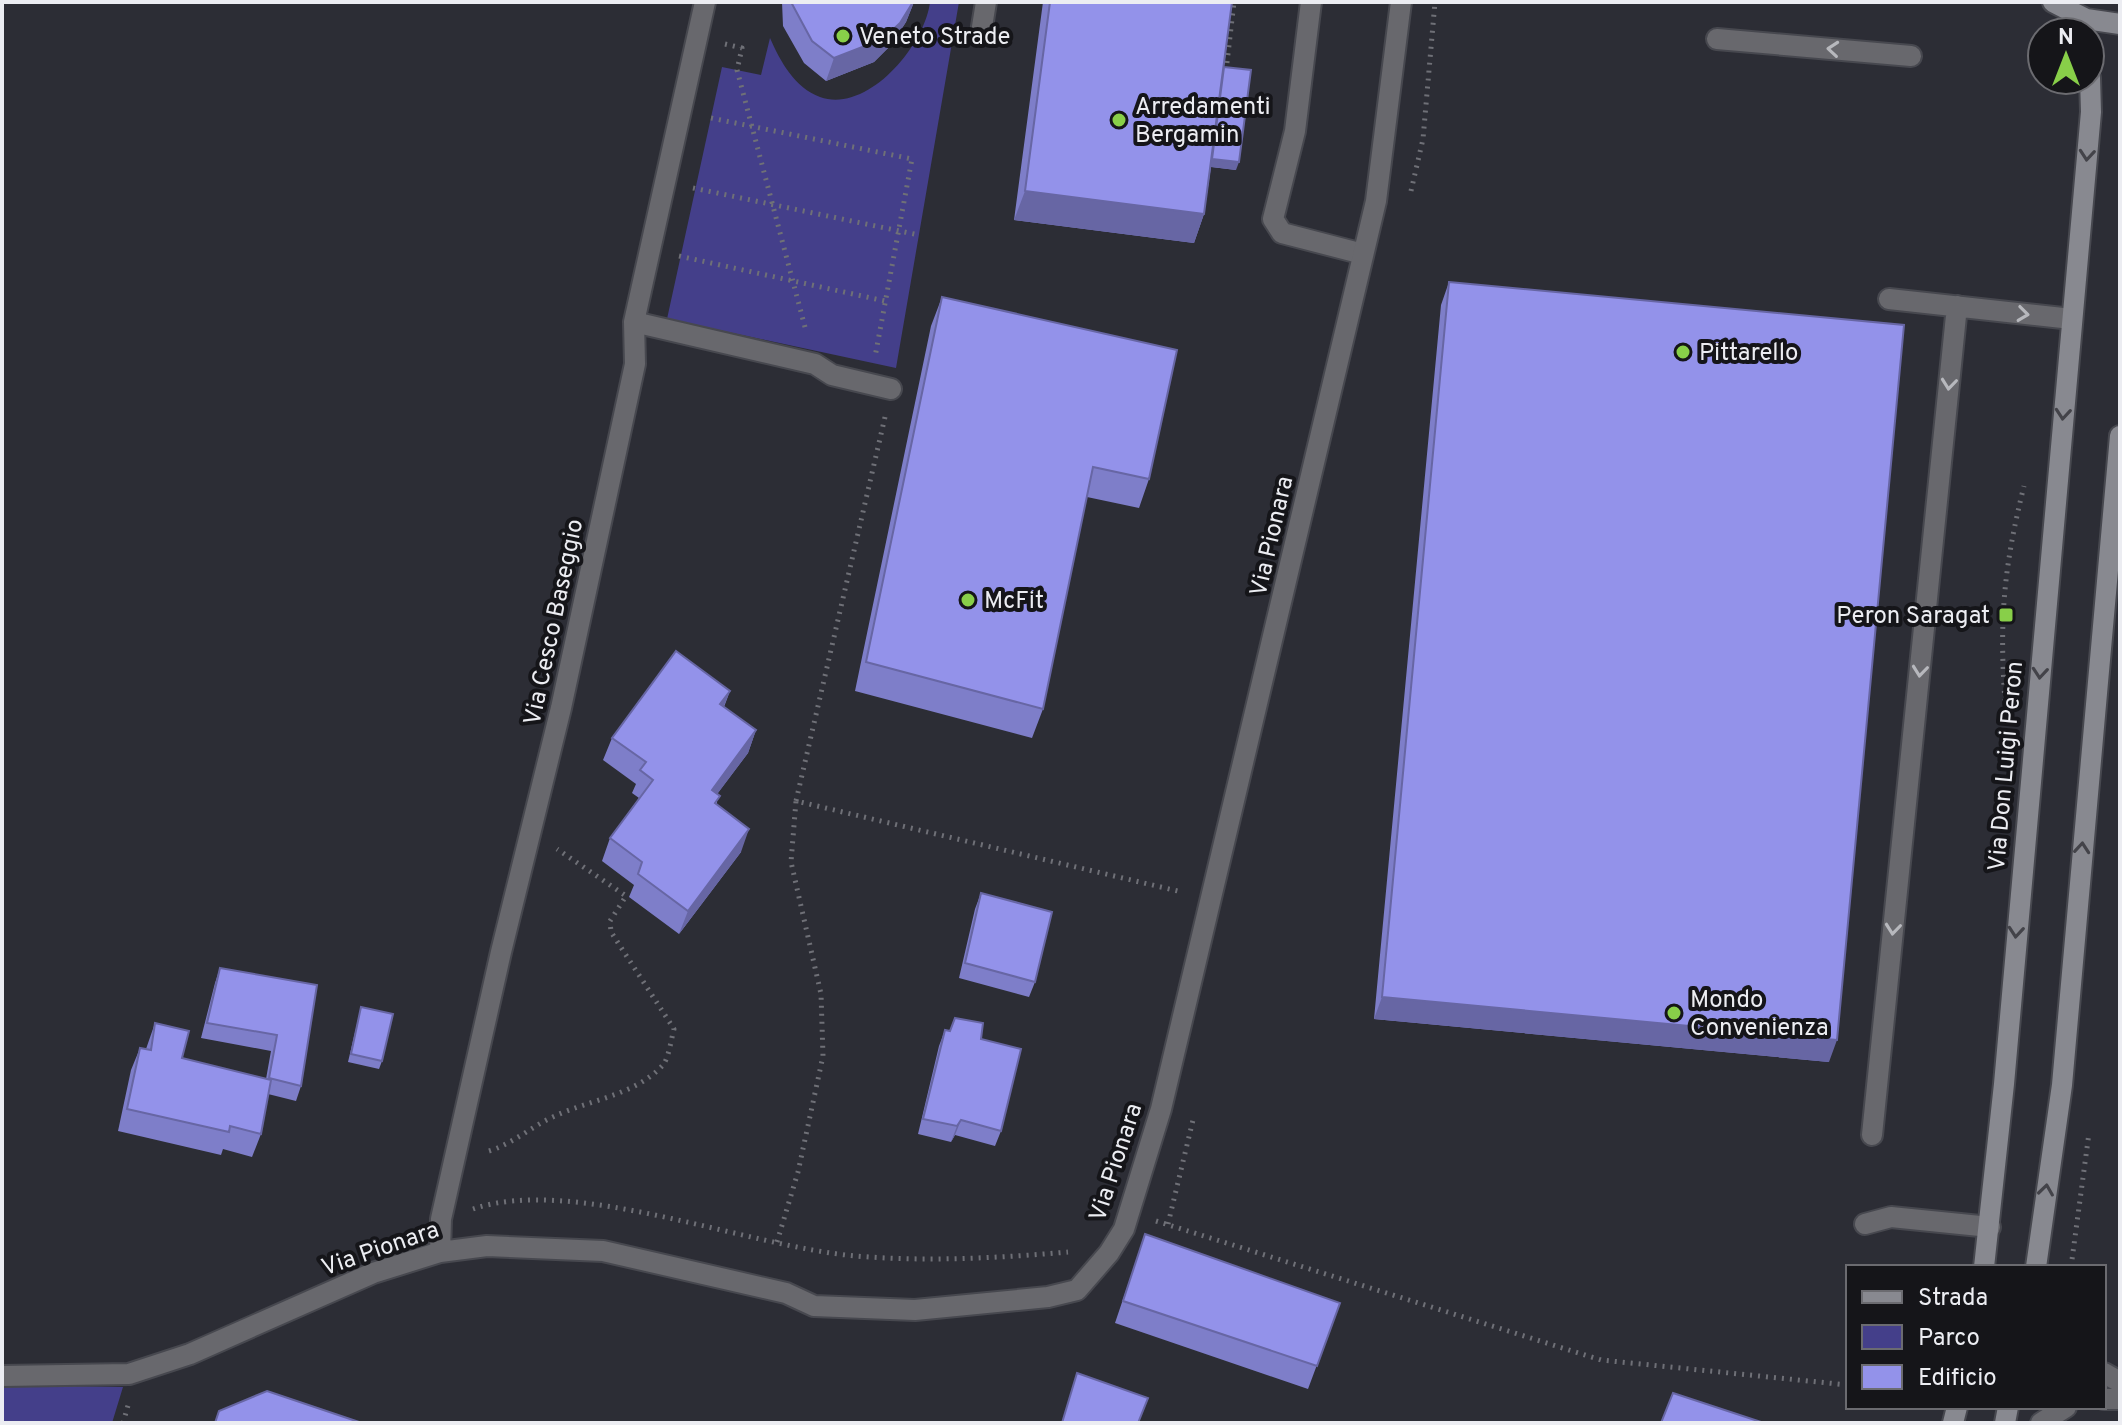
<svg xmlns="http://www.w3.org/2000/svg" width="2122" height="1425" font-family="Overpass,sans-serif">
  <style>
    .green { fill: #443f8a }
    .lines { fill: none; stroke-linecap: round; stroke-linejoin: round }
    .lane-casing { stroke: #47484f; stroke-width: 24 }
    .street-casing { stroke: #47484f; stroke-width: 24 }
    .secondary-casing { stroke: #47484f; stroke-width: 24 }
    .path { stroke: #6f7077; stroke-width: 5; stroke-dasharray: 2 6; stroke-linecap: butt }
    .lane { stroke: #68686d; stroke-width: 20 }
    .street { stroke: #68686d; stroke-width: 20 }
    .secondary { stroke: #888990; stroke-width: 20 }
    .wall { fill: #7e7ec9 }
    .shaded-wall { fill: #6766a4 }
    .building { fill: #9392ea; stroke: #6766a4; stroke-width: 2 }
    .oneway { stroke: #b7b8bd }
    .oneway2 { stroke: #434349 }
    .poi-dot { fill: #88cf49; stroke: #151519; stroke-width: 3 }
    .labels { text-anchor: middle; stroke-width: 8; stroke-linejoin: round; paint-order: stroke }
    .poi-label { font-size: 24px; fill: #ecedf2; stroke: #151519; text-anchor: start }
    .street-label { font-size: 24px; fill: #ecedf2; stroke: #151519 }
  </style>
  <rect width="100%" height="100%" fill="#2c2d35"/>
  <!-- green -->
  <path class="green" d="M930 2H959L896 368 667 319 722 67 761 75 770 38C780 61 795 88 820 97 868 114 925 45 930 2Z
    M2 1385 123 1387 112 1423H2Z"/>
  <g class="lines">
    <defs>
      <path id="lane" d="M1311 2 1295 131 1273 219 1282 233 1363 254
        M981 33 986 2
        M1717 39 1911 56
        M1889 299 2072 319
        M1872 1135 1957 306
        M1865 1224 1891 1217 1990 1227"/>
      <path id="street" d="M634 322 815 364 832 375 891 389
        M440 1252 441 1219 501 952 561 708 635 364 634 322 705 2
        M2104 1373 2120 1382
        M2 1376 129 1374 190 1354 373 1273 440 1252 487 1246 603 1251 786 1293 814 1306 915 1310 1048 1297 1077 1290 1109 1253 1124 1229 1161 1109 1376 201 1401 2
        M2104 1399H2120
        M2041 1423 2066 1407"/>
      <path id="secondary" d="M2053 2 2086 19 2120 24
        M1984 1267 2004 1084 2091 112 2090 78
        M2036 1267 2062 1085 2120 436
        M1953 1423 1957 1407
        M2005 1423 2008 1407"/>
    </defs>
    <!-- lane casing -->
    <use href="#lane" class="lane-casing"/>
    <!-- street casing -->
    <use href="#street" class="street-casing"/>
    <!-- secondary casing -->
    <use href="#secondary" class="secondary-casing"/>
    <!-- path -->
    <path class="path" d="M725 44 742 48 737 70 806 331
      M1226 71 1234 2
      M711 118 912 159 875 357
      M693 188 919 235
      M1411 191 1423 139 1435 2
      M679 256 885 301
      M885 417 796 801 1182 892
      M2005 701C1999 619 2004 566 2024 486
      M489 1151C514 1143 532 1126 555 1116 589 1100 636 1095 663 1065 669 1057 671 1040 674 1029L611 932 610 921 626 896 557 849
      M473 1209C573 1175 748 1247 856 1256 926 1262 999 1258 1068 1252
      M1156 1221 1601 1360 1848 1385
      M1168 1224 1193 1120
      M777 1242 798 1172 823 1056 821 994 791 862 796 801
      M2071 1267 2089 1133
      M123 1423 129 1402"/>
    <!-- lane -->
    <use href="#lane" class="lane"/>
    <!-- street -->
    <use href="#street" class="street"/>
    <!-- secondary -->
    <use href="#secondary" class="secondary"/>
  </g>
  <!-- wall -->
  <path class="wall" d="M782 2H914L906 22 891 45 874 62 826 81 804 63 783 26Z
    M1043 2H1232L1224 67 1236 170 1211 167 1204 214 1194 243 1014 220Z
    M1449 282 1829 1062 1374 1019 1441 305Z
    M942 297 1149 479 1139 508 1087 497 1043 709 1032 738 855 691 931 326Z
    M730 691 724 707 756 730 748 753 717 794V805L741 852 679 934 629 897 634 885 602 861 610 838 639 798 632 793 636 784 603 760 612 738Z
    M981 893 1035 982 1029 997 959 978 975 909Z
    M220 968 317 985 301 1086 296 1101 268 1094 261 1134 252 1157 223 1149 221 1155 118 1131 131 1070 140 1048 146 1049 155 1023 182 1058 266 1079 271 1051 201 1038 215 983Z
    M361 1007 382 1061 379 1069 348 1062Z
    M945 1030 981 1039 1001 1131 995 1146 955 1135 951 1142 918 1134 939 1046Z
    M1145 1234 1340 1303 1308 1389 1115 1323Z"/>
  <!-- shaded-wall -->
  <path class="shaded-wall" d="M914 2 906 22 891 45 874 62 826 81 834 58Z
    M1207 158 1239 162 1236 170 1204 166Z
    M1025 191 1204 214 1194 243 1014 220Z
    M730 691 721 713 720 704Z
    M756 730 748 753 703 813 712 790Z
    M749 829 741 852 679 934 688 911Z
    M1382 997 1837 1040 1829 1062 1374 1019Z
    M961 1120 955 1135 951 1142 957 1126Z"/>
  <!-- building -->
  <path class="building" d="M791 2H913L900 23 883 39 834 58 812 41Z
    M1050 2H1232L1204 214 1025 191Z
    M1224 67 1251 70 1239 162 1212 159Z
    M1449 282 1904 325 1837 1040 1382 997Z
    M942 297 1177 350 1149 479 1093 467 1043 709 866 662Z
    M676 651 730 691 720 704 756 730 712 790 720 796 715 803 749 829 688 911 638 874 642 862 610 838 653 780 640 770 646 762 612 738Z
    M981 893 1052 912 1035 982 965 963Z
    M220 968 317 985 301 1086 269 1078 277 1035 207 1023Z
    M361 1007 393 1014 382 1061 351 1054Z
    M955 1018 983 1023 981 1039 1021 1049 1001 1131 961 1120 957 1126 923 1119 945 1030 950 1031Z
    M155 1023 189 1031 182 1058 271 1080 261 1134 230 1126 229 1132 127 1109 140 1048 151 1050Z
    M1145 1234 1340 1303 1317 1366 1123 1301Z
    M1077 1373 1148 1398 1138 1423H1062Z
    M267 1391 362 1423H215L219 1411Z
    M1673 1393 1764 1423H1661Z"/>
  <!-- one-way arrows -->
  <defs><path id="oneway-chevron" d="M-2-3.5L2.5 0L-2 3.5" fill="none" stroke-width="1.6" stroke-linecap="round" stroke-linejoin="round" transform="scale(2)"/></defs>
  <g class="oneway">
    <use href="#oneway-chevron" transform="translate(1833 49) rotate(-175)"/>
    <use href="#oneway-chevron" transform="translate(2023 314) rotate(7)"/>
    <use href="#oneway-chevron" transform="translate(1949 384) rotate(96)"/>
    <use href="#oneway-chevron" transform="translate(1920 671) rotate(96)"/>
    <use href="#oneway-chevron" transform="translate(1893 929) rotate(96)"/>
  </g>
  <g class="oneway2">
    <use href="#oneway-chevron" transform="translate(2087 155) rotate(95)"/>
    <use href="#oneway-chevron" transform="translate(2063 414) rotate(95)"/>
    <use href="#oneway-chevron" transform="translate(2040 673) rotate(95)"/>
    <use href="#oneway-chevron" transform="translate(2082 848) rotate(-85)"/>
    <use href="#oneway-chevron" transform="translate(2016 932) rotate(95)"/>
    <use href="#oneway-chevron" transform="translate(2046 1190) rotate(-82)"/>
  </g>
  <!-- markers -->
  <g class="poi-dot">
    <circle cx="843" cy="36" r="8"/>
    <circle cx="1119" cy="120" r="8"/>
    <circle cx="1683" cy="352" r="8"/>
    <circle cx="968" cy="600" r="8"/>
    <rect x="1998" y="607" width="16" height="16" rx="4"/>
    <circle cx="1674" cy="1013" r="8"/>
  </g>
  <g class="labels">
    <!-- poi labels -->
    <g class="poi-label">
      <text x="859" y="44">Veneto Strade</text>
      <text x="1135" y="114">Arredamenti<tspan x="1135" dy="28">Bergamin</tspan></text>
      <text x="1699" y="360">Pittarello</text>
      <text x="984" y="608">McFit</text>
      <text x="1990" y="623" text-anchor="end">Peron Saragat</text>
      <text x="1690" y="1007">Mondo<tspan x="1690" dy="28">Convenienza</tspan></text>
    </g>
    <!-- street labels -->
    <g class="street-label">
      <text transform="translate(1271 536) rotate(-77)" y="8">Via Pionara</text>
      <text transform="translate(553 622) rotate(-78)" y="8">Via Cesco Baseggio</text>
      <text transform="translate(2005 766) rotate(-85)" y="8">Via Don Luigi Peron</text>
      <text transform="translate(1115 1162) rotate(-72)" y="8">Via Pionara</text>
      <text transform="translate(380 1248) rotate(-19)" y="8">Via Pionara</text>
    </g>
  </g>
  <!-- border -->
  <rect width="2122" height="1425" fill="none" stroke="#ecedf2" stroke-width="8"/>
  <!-- legend -->
  <rect x="1846" y="1265" width="260" height="144" fill="#151519" stroke="#6b6b70" stroke-width="2"/>
  <rect x="1862" y="1291" width="40" height="12" fill="#888990" stroke="#6b6b70" stroke-width="2"/>
  <text x="1918" y="1305" font-size="24" fill="#ecedf2">Strada</text>
  <rect x="1862" y="1325" width="40" height="24" fill="#443f8a" stroke="#6b6b70" stroke-width="2"/>
  <text x="1918" y="1345" font-size="24" fill="#ecedf2">Parco</text>
  <rect x="1862" y="1365" width="40" height="24" fill="#9392ea" stroke="#6b6b70" stroke-width="2"/>
  <text x="1918" y="1385" font-size="24" fill="#ecedf2">Edificio</text>
  <!-- north arrow -->
  <g transform="translate(2066 56)"><circle r="38" fill="#151519" stroke="#6b6b70" stroke-width="2"/>
  <path d="M0-6L14 30L0 20L-14 30Z" fill="#88cf49"/>
  <text y="-12" font-size="22" font-weight="bold" text-anchor="middle" fill="#ecedf2">N</text>
  </g>
</svg>
